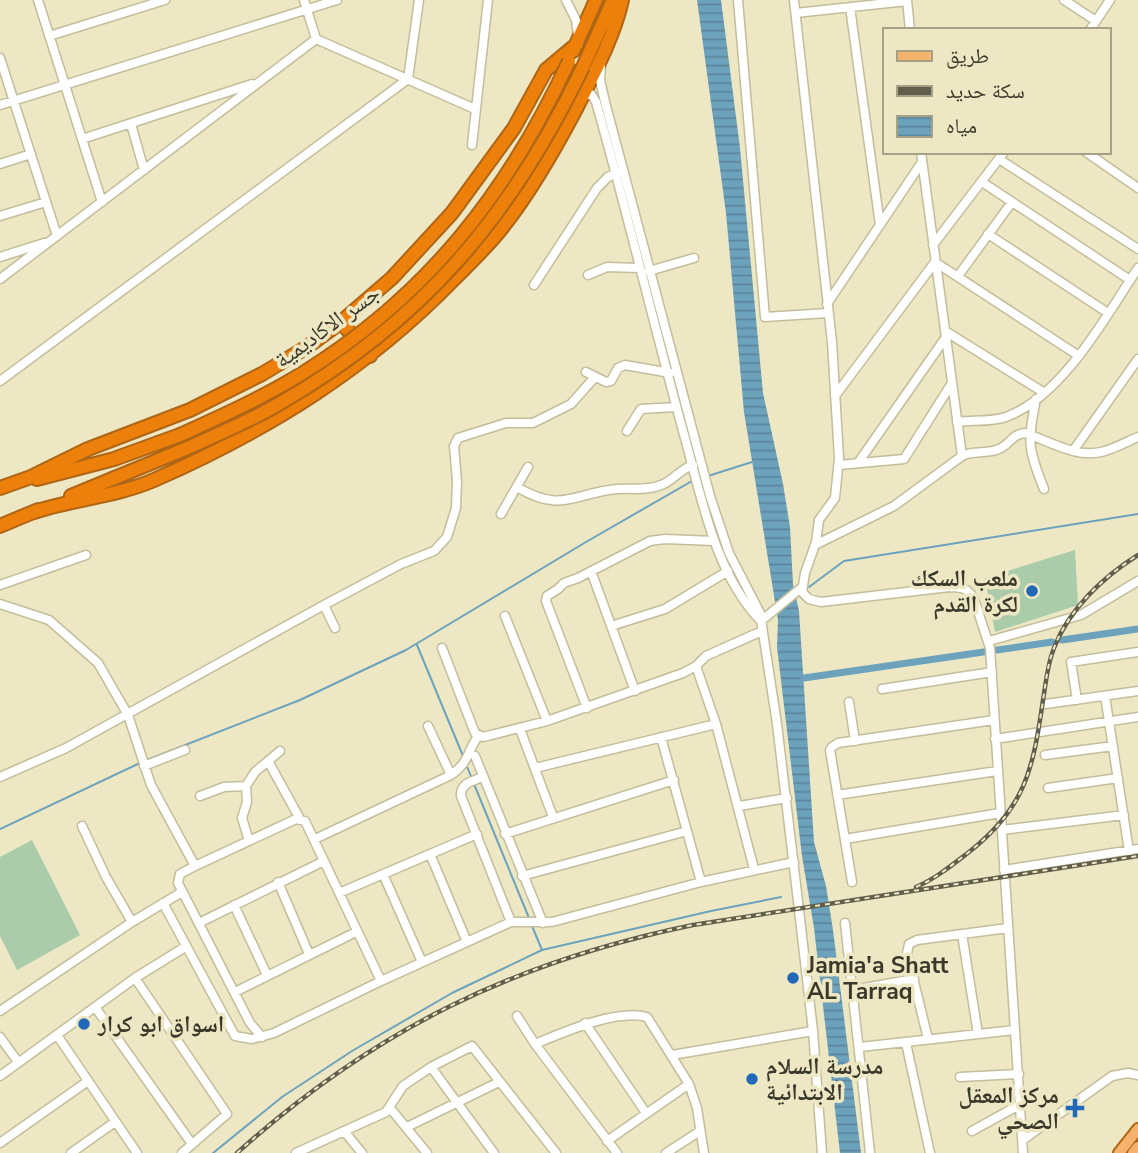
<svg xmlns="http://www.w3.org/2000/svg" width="1138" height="1153" font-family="'Nunito Sans','Noto Naskh Arabic',sans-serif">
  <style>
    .pitch { fill: #aca }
    .water { fill: url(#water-rules) }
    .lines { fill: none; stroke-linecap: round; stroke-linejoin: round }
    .stream { stroke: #6da2bd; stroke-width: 2 }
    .canal { stroke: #6da2bd; stroke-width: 7 }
    .minor-casing { stroke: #c3bd9b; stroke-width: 11 }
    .major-casing { stroke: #ae6616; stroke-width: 14 }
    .highway-casing { stroke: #ae6616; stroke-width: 16 }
    .minor { stroke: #fff; stroke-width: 8 }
    .major { stroke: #f4b26d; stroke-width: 10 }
    .highway { stroke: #ed7f0b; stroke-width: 12 }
    .rail-casing { stroke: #615e4b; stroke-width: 4.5 }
    .rail { stroke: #ede7c4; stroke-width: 2; stroke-dasharray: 5; stroke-linecap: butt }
    .highway-bridge-casing { stroke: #ae6616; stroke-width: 16; stroke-linecap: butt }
    .highway-bridge { stroke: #ed7f0b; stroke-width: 12 }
    .poi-dot { fill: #2168b8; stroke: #ede7c4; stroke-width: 2.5 }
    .labels { text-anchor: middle; stroke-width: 7; stroke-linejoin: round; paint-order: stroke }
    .street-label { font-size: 23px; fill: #3a382a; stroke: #ede7c4 }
    .poi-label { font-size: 23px; font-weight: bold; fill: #3a382a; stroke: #ede7c4; text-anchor: start }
  </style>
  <defs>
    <pattern id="water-rules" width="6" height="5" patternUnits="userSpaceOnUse" patternTransform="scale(1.75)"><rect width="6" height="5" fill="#6da2bd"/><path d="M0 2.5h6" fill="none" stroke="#5b859a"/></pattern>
  </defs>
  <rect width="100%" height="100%" fill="#ede7c4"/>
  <!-- pitch -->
  <path class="pitch" d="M1075 550 1078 605 995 632 985 578Z
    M32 840 80 935 17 970 0 936V857Z"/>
  <!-- water -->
  <path class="water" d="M697 0H721L740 148 763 393 783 484 790 527 793 584 799 611 814 842 826 886 833 930 861 1153H840L814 928 802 856 777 647 778 620 744 412 726 213Z"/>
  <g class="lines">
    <!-- stream -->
    <path class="stream" d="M708 476 752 462
      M809 587 844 561 1138 514
      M417 645 463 756
      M147 760 300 700 406 650 586 542 692 481
      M466 764 472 779
      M474 784 529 918
      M0 829 142 762
      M532 926 542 950
      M213 1153 282 1097 352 1051 452 993 542 950 711 911 781 897"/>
    <!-- canal -->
    <path class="canal" d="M1062 640 1138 629
      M804 678 1052 642"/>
    <defs>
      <path id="minor" d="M38 0 102 202
        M304 0 316 39 475 109
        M566 0 576 20 578 36
        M738 0 765 317 828 313
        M794 0 832 342 839 458 835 498 819 520 816 542 805 573 802 592 809 599 821 602 949 587C961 587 968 588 974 599L990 648 1023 1153
        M907 0 910 30
        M1064 0 1096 21
        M850 7 880 225
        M796 13 907 1
        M1090 30 1110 0
        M49 36 165 0
        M0 58 57 236
        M601 65 600 80 605 102 710 496 729 553 760 613 777 724 799 910 813 1031 822 1153
        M582 97 591 94 596 102C627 211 653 322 683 431 701 494 714 573 761 621
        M0 105 337 0
        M131 124 144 170
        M82 139 252 84
        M472 145 488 0
        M921 152 962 456
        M1086 152 1138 188
        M999 159 1138 249
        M0 164 31 154
        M982 182 1130 280
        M0 216 46 202
        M988 234 1108 313
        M933 245 1004 152
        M0 257 44 243
        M649 271 694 258
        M588 275 607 267 640 268
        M958 276 1012 202
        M0 279 316 39
        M534 285 597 188 608 177 621 171
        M827 304 922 162
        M945 331 1043 392
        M586 372 606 382 611 381 618 368 625 365 670 373
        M0 381 408 79 419 0
        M835 396 935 262 1079 356
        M1036 399C1027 442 1028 449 1044 489
        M957 422C972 420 992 422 1006 417 1063 396 1106 316 1138 268
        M627 431 641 409 676 407
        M1073 451 1138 359
        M858 463 946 337
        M839 465 904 459 952 383
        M517 487C562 514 574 493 617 489 631 488 647 491 661 485 673 481 680 469 693 465
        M501 514 528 467
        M815 545 894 506 962 456C973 450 984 454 996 450 1009 447 1011 434 1025 433 1049 441 1076 458 1101 452 1114 449 1126 442 1138 437
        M591 571 635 691
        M0 585 86 555
        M0 604 49 620 98 663 128 715 151 785 195 866
        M324 605 335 628
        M505 616 547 721
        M761 621 801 588
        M611 626 665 609 728 571
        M989 641 1081 615 1138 581
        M442 648 473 728 475 733 483 737 547 721 683 673 696 666 706 656 762 631
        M696 666 716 724 754 869
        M882 689 992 672
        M1105 696 1129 851
        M1077 700 1071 662 1138 652
        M849 702 855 741
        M1046 704 1138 691
        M587 708 546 601 547 596 558 589 564 583 578 578 650 541 665 539 714 541
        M428 726 451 775
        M520 729 553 817
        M661 737 701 882
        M995 739 1138 717
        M1045 755 1113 746
        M475 756 543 923
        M268 761 300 819
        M144 766 185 750
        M535 768 716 724
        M0 777 66 748 324 605 401 564 434 551 447 537 456 508 457 481 454 446 458 438 506 423H533L571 404 595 377
        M483 777C473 781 460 783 461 796L511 922
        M246 786 247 802 242 818 249 841
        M1048 788 1118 778
        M837 795 997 771
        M200 796 224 787 246 786 255 772 280 751
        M739 806 787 798
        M82 826 106 877 132 922
        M1002 830 1124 815
        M505 834 674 780
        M315 839 451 775C470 761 466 754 478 736
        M845 839 1000 813
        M430 854 467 942
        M1004 870 1138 849
        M383 874 422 962
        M522 876 687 831
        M278 882 309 954
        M852 882 830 750 832 747 838 743 994 720
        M339 893 477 834
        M163 903 235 1036 252 1039 274 1033 381 981 511 922H552L701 882 794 862
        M234 905 267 975
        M199 923 324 861
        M845 923 870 1153
        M962 934 978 1034
        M135 978 227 1114 182 1153
        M853 990 914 979
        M235 992 356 932
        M95 1007 192 1144
        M0 1011 132 922 182 892
        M517 1016 535 1044 617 1153
        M585 1023 646 1113
        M57 1035 137 1153
        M0 1037 18 1062
        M262 1037 250 1023 178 883 180 874 195 866 296 819 305 821 381 981
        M928 1039 907 953 909 944 917 940 1008 928
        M906 1043 930 1153
        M535 1044C564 1032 616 1009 647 1017L689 1084 697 1108 704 1153
        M860 1047 1015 1030
        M672 1055 813 1031
        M431 1067 494 1153
        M0 1076 135 978 185 947
        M960 1077 1019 1074
        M390 1108 427 1153
        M407 1127 499 1082
        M344 1131 362 1153
        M972 1131 1021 1104
        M1024 1139 1112 1076 1128 1073 1138 1075
        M607 1141 689 1084
        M0 1143 88 1081
        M71 1153 115 1122
        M296 1153 386 1112 403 1086 431 1067 472 1046 556 1153
        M666 1153 700 1131"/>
      <path id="major" d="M1119 1153 1138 1129
        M1133 1153 1138 1147"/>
      <path id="highway" d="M573 51 596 0
        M583 67 613 0
        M341 322 370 356
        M37 479 114 459 180 435
        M0 488 31 477 88 449 190 410 262 374 307 347 341 322 392 278 452 213 514 128 546 70 577 44
        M71 496 185 449
        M31 513C71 499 115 497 154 480 268 430 368 368 455 278 472 261 490 244 505 224 533 188 556 147 577 107 594 73 614 37 622 0
        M0 526 38 510"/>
    </defs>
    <!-- minor casing -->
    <use href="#minor" class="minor-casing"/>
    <!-- major casing -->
    <use href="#major" class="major-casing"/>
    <!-- highway casing -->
    <use href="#highway" class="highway-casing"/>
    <!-- minor -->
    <use href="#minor" class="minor"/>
    <!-- major -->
    <use href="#major" class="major"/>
    <!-- highway -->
    <use href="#highway" class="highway"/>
    <defs>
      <path id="rail" d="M916 887C935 879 952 865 969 852 1026 807 1033 769 1043 700 1046 683 1047 665 1054 648 1069 609 1103 577 1138 555
        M237 1153C374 1030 513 962 693 925L1138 856"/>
    </defs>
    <!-- rail casing -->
    <use href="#rail" class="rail-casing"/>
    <!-- rail -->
    <use href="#rail" class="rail"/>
    <defs>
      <path id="highway-bridge" d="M180 435C222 416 264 397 303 373 427 296 508 193 569 61
        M185 449C216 435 248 422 277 405 422 322 511 217 583 67"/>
    </defs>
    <!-- highway-bridge casing -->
    <use href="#highway-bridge" class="highway-bridge-casing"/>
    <!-- highway-bridge -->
    <use href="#highway-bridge" class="highway-bridge"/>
  </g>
  <!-- markers -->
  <g class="poi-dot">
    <circle cx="1032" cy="591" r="7"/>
    <circle cx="793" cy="978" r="7"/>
    <circle cx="84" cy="1024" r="7"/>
    <circle cx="752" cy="1079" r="7"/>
    <path d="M1071.5 1097.5h7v7h7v7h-7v7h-7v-7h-7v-7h7z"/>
  </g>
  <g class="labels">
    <!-- street labels -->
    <g class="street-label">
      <text transform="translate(327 326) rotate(-36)" y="8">جسر الاكاديمية</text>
    </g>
    <!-- poi labels -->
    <g class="poi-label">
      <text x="1018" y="586" text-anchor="end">ملعب السكك<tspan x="1018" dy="26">لكرة القدم</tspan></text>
      <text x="807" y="973">Jamia'a Shatt<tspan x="807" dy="26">AL Tarraq</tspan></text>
      <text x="98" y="1032">اسواق ابو كرار</text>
      <text x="766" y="1074">مدرسة السلام<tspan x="766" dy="26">الابتدائية</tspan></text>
      <text x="1059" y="1103" text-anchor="end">مركز المعقل<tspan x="1059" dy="26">الصحي</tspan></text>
    </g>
  </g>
  <!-- legend -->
  <rect x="883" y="28" width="228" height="126" fill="#ede7c4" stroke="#a5a186" stroke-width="2"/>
  <rect x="897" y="51" width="35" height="10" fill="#f4b26d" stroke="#a5a186" stroke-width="2"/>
  <text x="946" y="63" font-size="21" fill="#3a382a">طريق</text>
  <rect x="897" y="86" width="35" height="10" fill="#615e4b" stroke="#a5a186" stroke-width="2"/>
  <text x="946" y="98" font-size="21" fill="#3a382a">سكة حديد</text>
  <rect x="897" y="116" width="35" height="21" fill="url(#water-rules)" stroke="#a5a186" stroke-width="2"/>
  <text x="946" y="133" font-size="21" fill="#3a382a">مياه</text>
</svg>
